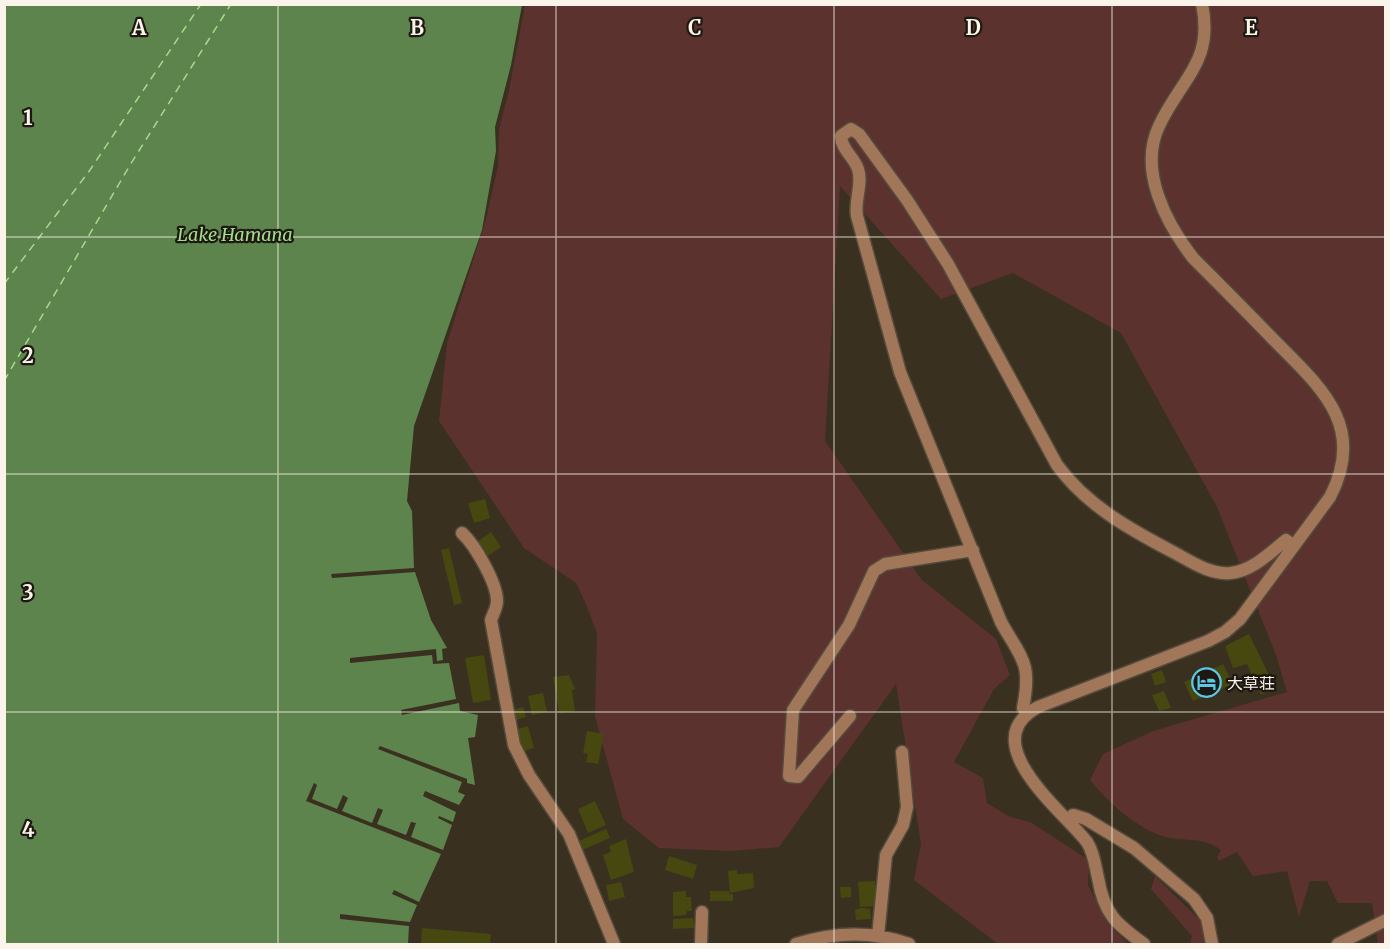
<svg xmlns="http://www.w3.org/2000/svg" width="1390" height="949" font-family="Merriweather,'Noto Sans JP',serif">
  <style>
    .green { fill: #5b322e }
    .water { fill: #5d844d }
    .lines { fill: none; stroke-linecap: round; stroke-linejoin: round }
    .ferry { stroke: #a3dc8c; stroke-width: 1.5; stroke-dasharray: 8 6; stroke-linecap: butt }
    .building { fill: #474710 }
    .minor-casing { stroke: #544b3c; stroke-width: 15 }
    .minor { stroke: #a17659; stroke-width: 12 }
    .grid { fill: none; stroke: #faf4ea; stroke-width: 1.5; stroke-opacity: 0.55 }
    .labels { text-anchor: middle; stroke-width: 4.5; stroke-linejoin: round; paint-order: stroke }
    .poi-label { font-size: 16px; fill: #faf4ea; stroke: #1d1912; text-anchor: start }
    .water-label { font-size: 18px; font-style: italic; fill: #a3dc8c; stroke: #1d1912 }
    .grid-label { font-size: 20px; text-anchor: middle; font-weight: bold; fill: #faf4ea; stroke: #1d1912; stroke-width: 4.5; stroke-linejoin: round; paint-order: stroke }
  </style>
  <rect width="100%" height="100%" fill="#393020"/>
  <!-- green -->
  <path class="green" d="M525 5H1385V944H1378L1372 903H1338L1327 881H1310L1299 917 1287 871 1253 876 1237 852 1219 861 1217 857 1221 850C1202 835 1180 843 1159 835 1132 824 1108 802 1090 780L1103 754 1153 731 1287 692 1276 655 1217 507 1121 333 1013 273 941 299 840 186 825 441 922 580 996 639 1010 675 994 689 954 762 983 778 987 803 1010 817 1030 822 1089 860 1088 885 1109 925 1128 944H998L914 880 921 844 896 684 779 847 731 851 659 848 623 819 595 716 597 633 585 602 576 583 524 548 439 421 447 343 486 219 498 166 499 129 509 90Z
    M1155 876 1203 923 1208 944H1190L1192 936 1151 889Z"/>
  <!-- water -->
  <path class="water" d="M5 4 522 5 511 65 495 127 496 151 482 230 414 426 407 501 412 511 414 568 331 574 332 578 415 572 431 620 447 648 442 649 443 660 437 661 436 649 350 658V663L432 655 433 664 449 663 456 699 401 710 402 715 459 703 460 711 478 715 475 737 468 738 475 785 467 783V779L380 746 378 749 462 782 458 792 465 795 459 805 425 791 423 796 456 812 453 822 439 816 438 818 452 825 443 850 411 837 416 823 411 822 406 835 377 824 383 810 378 808 372 823 342 811 348 798 343 795 337 809 312 799 317 785 314 783 306 801 441 854 419 902 394 890 392 894 417 905 410 922 340 914V919L409 926 408 944H5Z"/>
  <g class="lines">
    <!-- ferry -->
    <path class="ferry" d="M4 284 90 170 201 4
      M4 381 130 165 231 4"/>
  </g>
  <!-- building -->
  <path class="building" d="M485 499 490 518 474 523 468 503Z
    M491 532 501 547 488 556 478 541Z
    M449 548 462 603 454 605 441 550Z
    M1249 634 1275 687 1261 695 1247 664 1233 668 1225 646Z
    M484 655 491 700 473 703 465 658Z
    M1223 664 1233 684 1193 701 1184 682Z
    M1162 670 1166 682 1155 686 1151 674Z
    M569 675 575 689 572 690 575 711 559 713 553 677Z
    M1164 691 1171 708 1159 711 1152 695Z
    M543 693 547 712 532 715 528 696Z
    M523 707 526 717 516 720 513 710Z
    M528 726 534 748 521 752 515 730Z
    M587 731 604 734 598 764 586 762 588 754 583 753Z
    M595 801 606 825 588 833 578 809Z
    M606 829 610 838 580 851 576 842Z
    M626 839 634 872 611 880 603 855 611 852 609 846Z
    M669 856 697 865 693 879 665 870Z
    M737 870V874L753 873 754 888 730 893 728 871Z
    M875 881 876 906 860 907 858 882Z
    M621 882 625 897 609 901 606 885Z
    M840 887H851V897L841 898Z
    M686 891V897H691L692 911H687L686 915 673 916V892Z
    M710 891H729V894H733V901H710Z
    M861 908 870 909 871 919 856 920 855 910Z
    M693 918 694 928 673 929V919Z
    M422 928 491 934 490 944H421Z"/>
  <g class="lines">
    <defs>
      <path id="minor" d="M462 533C475 545 497 583 497 601 497 608 493 614 491 620L514 745 529 775 569 834 614 944
        M1027 714 1023 708C1032 662 1022 660 1001 622L900 372 857 216C854 201 863 184 858 169 854 157 841 149 841 136L851 129 859 134 907 200 948 264 1057 465C1087 506 1131 530 1175 553 1192 562 1210 575 1231 573 1252 571 1270 553 1286 540L1294 546
        M850 716 798 777 789 776 793 710 849 625 874 571 885 564 973 550
        M1068 820 1073 815 1086 819 1134 848 1194 899 1207 918 1212 944
        M878 936 886 855 903 825 907 807 902 752
        M701 944 702 912
        M796 944C834 932 871 930 909 944
        M1144 944C1116 924 1104 914 1098 878 1095 865 1094 853 1087 842 1063 811 973 742 1038 707L1208 641 1225 632 1240 619 1330 497C1368 424 1318 385 1271 337 1245 310 1219 284 1193 258 1166 223 1138 170 1159 126 1181 78 1214 63 1202 4
        M1338 944 1386 920"/>
    </defs>
    <!-- minor casing -->
    <use href="#minor" class="minor-casing"/>
    <!-- minor -->
    <use href="#minor" class="minor"/>
  </g>
  <!-- grid -->
  <path class="grid" d="M278 4V944M556 4V944M834 4V944M1112 4V944M4 237H1386M4 474H1386M4 712H1386"/>
  <!-- icons -->
  <defs>
    <symbol id="hotel-ring" viewBox="-11 -11 22 22"><circle r="9.5" fill="#1d1912" stroke="#5bc8e7" stroke-width="1.5"/><path d="M-6-4.5h1.5V1H6V5H4.5V3h-9V5H-6ZM-4 0a1.8 1.8 0 1 1 3.6 0ZM.5 0V-2.5h3Q6-2.5 6 0Z" fill="#5bc8e7"/></symbol>
  </defs>
  <g fill-rule="evenodd">
    <use href="#hotel-ring" x="1190" y="666" width="33" height="33"/>
  </g>
  <g class="labels">
    <!-- poi labels -->
    <g class="poi-label">
      <text x="1227" y="689">大草荘</text>
    </g>
    <!-- water labels -->
    <g class="water-label">
      <text x="235" y="241">Lake Hamana</text>
    </g>
  </g>
  <g class="grid-label">
    <text x="139" y="35">A</text>
    <text x="417" y="35">B</text>
    <text x="695" y="35">C</text>
    <text x="973" y="35">D</text>
    <text x="1251" y="35">E</text>
    <text x="28" y="125">1</text>
    <text x="28" y="363">2</text>
    <text x="28" y="600">3</text>
    <text x="28" y="837">4</text>
  </g>
  <!-- border -->
  <rect width="1390" height="949" fill="none" stroke="#faf4ea" stroke-width="12"/>
</svg>
